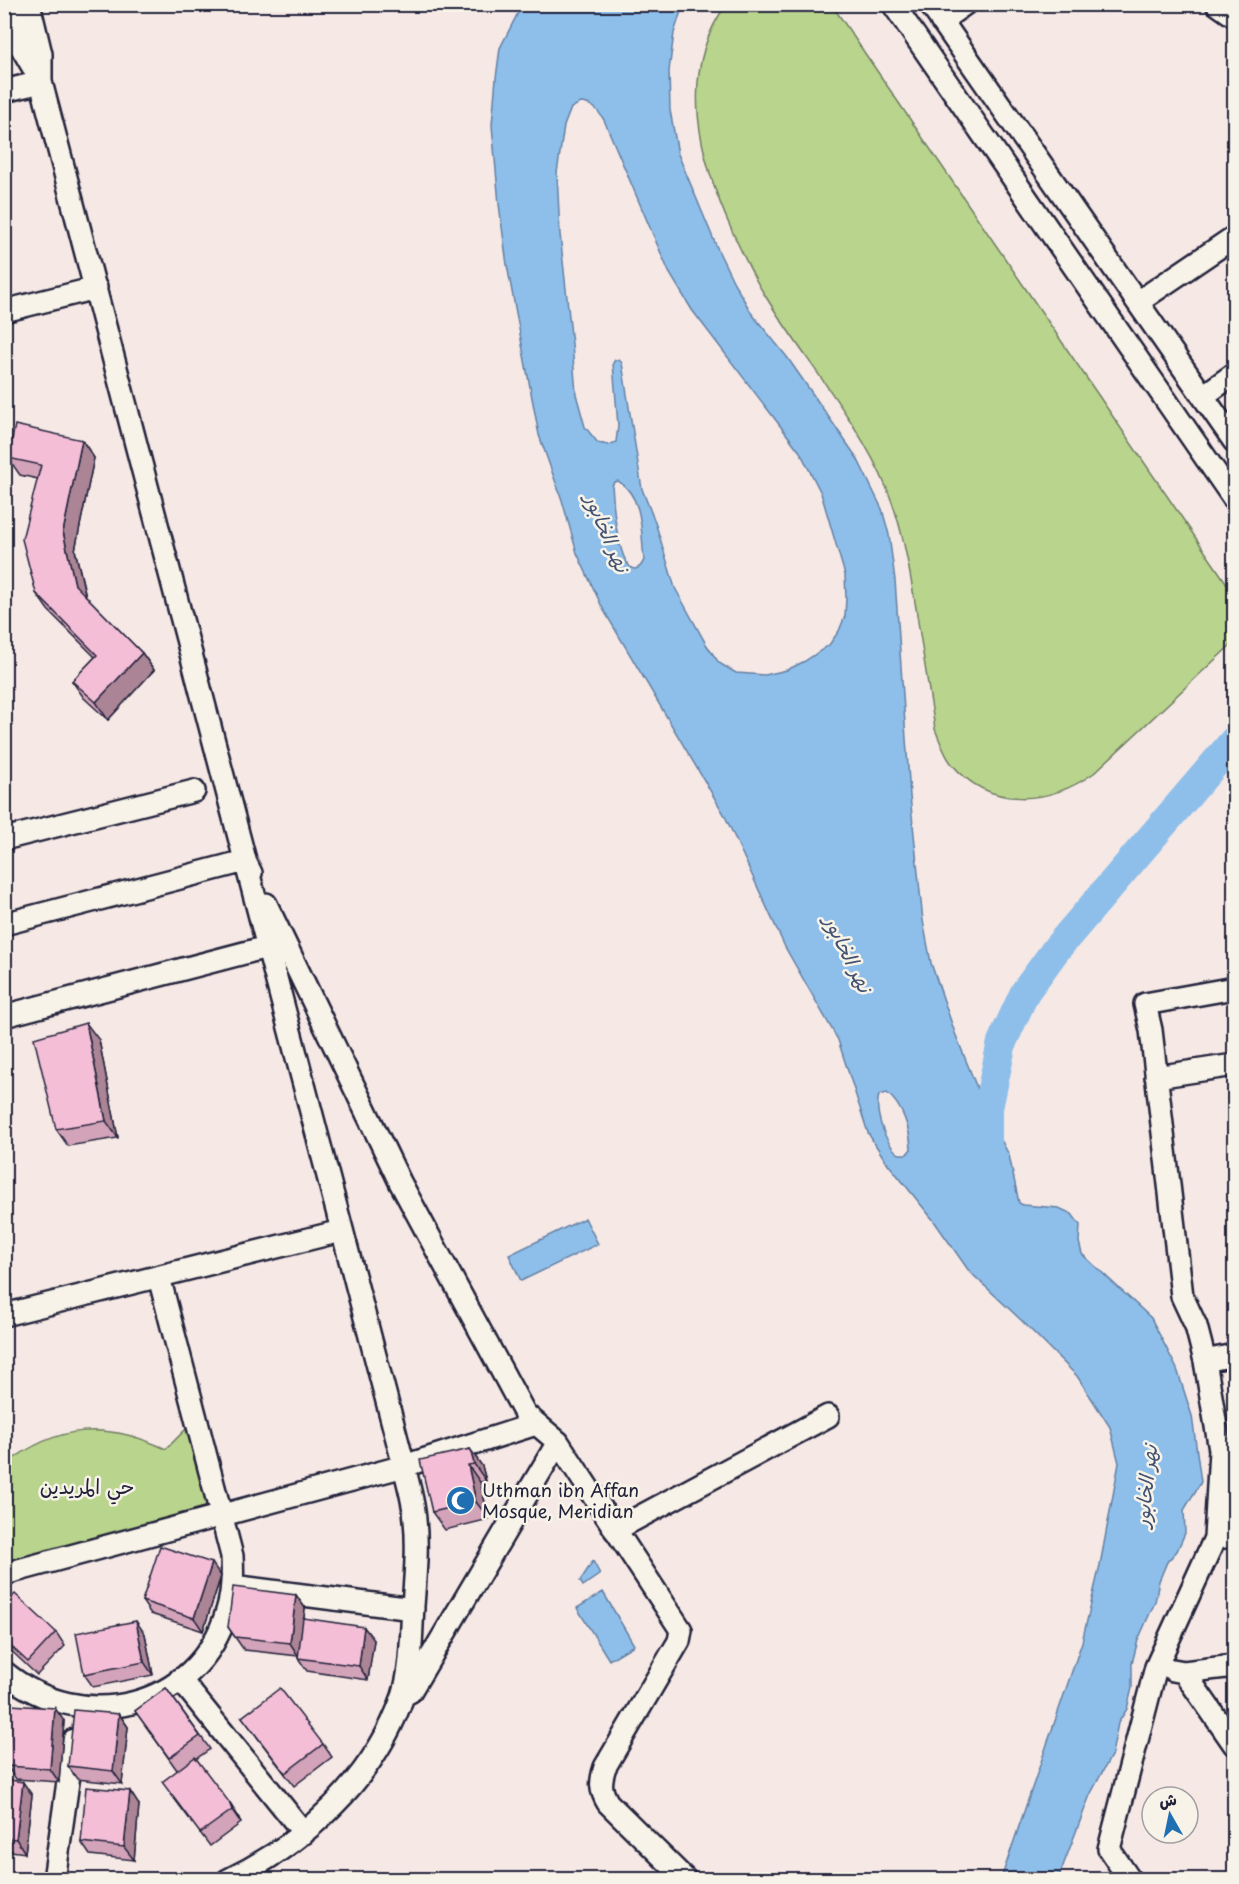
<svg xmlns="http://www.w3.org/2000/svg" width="1239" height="1884" font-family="'Playpen Sans','Playpen Sans Arabic',sans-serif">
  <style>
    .green { fill: #b9d48c; stroke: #6e7b64; stroke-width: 1.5 }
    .water { fill: #8ebfea; stroke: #6380a4; stroke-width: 1.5; fill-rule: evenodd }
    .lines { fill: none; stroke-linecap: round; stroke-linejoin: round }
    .river { stroke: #8ebfea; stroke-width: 30 }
    .minor-casing { stroke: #22223b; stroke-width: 26 }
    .minor { stroke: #f7f3e8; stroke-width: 21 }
    .wall { fill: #d2a3b9; stroke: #22223b; stroke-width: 1.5 }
    .shaded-wall { fill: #ab8596; stroke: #22223b; stroke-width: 1.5 }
    .building { fill: #f4bed7; stroke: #22223b; stroke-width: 1.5 }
    .labels { text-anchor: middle; stroke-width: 5; stroke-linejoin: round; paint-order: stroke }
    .poi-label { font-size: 18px; fill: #22223b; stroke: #f7f3e8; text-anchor: start }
    .water-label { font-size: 20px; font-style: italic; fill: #425170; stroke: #f7f3e8 }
    .neighbourhood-label { font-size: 20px; fill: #22223b; stroke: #f7f3e8 }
  </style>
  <rect width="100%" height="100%" fill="#f6e8e5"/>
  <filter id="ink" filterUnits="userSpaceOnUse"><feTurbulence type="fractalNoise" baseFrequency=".0167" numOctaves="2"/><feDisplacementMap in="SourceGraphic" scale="12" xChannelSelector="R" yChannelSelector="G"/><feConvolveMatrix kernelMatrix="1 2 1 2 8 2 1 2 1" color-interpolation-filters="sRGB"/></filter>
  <g filter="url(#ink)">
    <!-- green -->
    <path class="green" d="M726 5H832L1234 594V642L1094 773C1049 805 989 810 951 763 944 754 940 741 935 729 929 689 922 649 916 608 909 568 903 528 887 489 860 423 804 359 766 297 753 277 743 255 733 233 700 161 676 74 726 5Z
      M187 1428 211 1511 5 1567V1465C57 1424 107 1421 166 1449Z"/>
    <!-- water -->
    <path class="water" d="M522 5H683L674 33 669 71 670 110 678 154 718 250 734 283 752 314 787 357 857 458 882 509 889 535 895 580 910 796 923 921 931 963 955 1033 987 1113 1009 1155 1019 1203 1023 1205 1059 1208 1072 1214 1080 1225 1079 1242 1082 1254 1151 1318 1177 1369 1192 1416 1201 1482 1184 1510 1185 1533 1177 1551 1167 1562 1159 1581 1155 1602 1138 1640 1132 1663V1688L1127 1709 1118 1723 1112 1754 1090 1795 1058 1879H1001L1082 1642 1100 1565 1119 1463 1110 1427 1077 1376 1021 1320 969 1271 934 1221 885 1160 868 1133 838 1040 785 947 724 814 603 609 577 553 562 500 539 435 507 265 499 204 492 125 496 78 500 48ZM580 103C592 103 598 110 604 120L669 272 692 310 800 452 821 493 845 575 846 598 845 616 839 631 829 645 805 661 787 670 765 675 736 673 719 663 706 644 675 588 656 525 642 489 622 363 619 360H615L613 363 618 426 616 442 609 445 598 443 585 427 576 394 572 344 560 234 557 173 564 126 571 108ZM618 481C644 497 641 533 644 560 642 564 640 569 634 569 621 566 615 522 614 510 613 502 613 494 612 486L614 482ZM887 1093C903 1106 910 1129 911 1149L907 1154H899C885 1144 874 1112 879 1095Z
      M585 1218 598 1244 521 1281 509 1255Z
      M593 1561 600 1574 583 1586 580 1581Z
      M603 1592 634 1645 609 1660 577 1608Z"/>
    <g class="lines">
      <!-- river -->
      <path class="river" d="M987 1154V1113L1002 1042 1025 992 1057 948 1234 741"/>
      <defs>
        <path id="minor" d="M9 4 20 45 41 81
          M29 4 41 54V82L404 1466C408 1484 414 1502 415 1520 418 1548 415 1578 413 1606 411 1636 412 1668 403 1696 375 1778 304 1844 228 1880
          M893 4 1234 499
          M930 4 1234 441
          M1217 4 1234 16
          M941 21 965 4
          M4 91 41 82
          M1138 302 1234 237
          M4 311 96 288
          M1203 396 1234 374
          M4 839 194 791
          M266 904 400 1182 525 1414 558 1442 681 1630 679 1641 605 1767C600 1782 600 1790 608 1803L686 1880
          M4 924 245 861 251 873
          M4 1016 267 947
          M1156 1077 1234 1065
          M4 1315 341 1231
          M1205 1361 1234 1355
          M615 1530 828 1416
          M1215 1538 1234 1536
          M4 1574 404 1466 536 1424
          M232 1586 413 1609
          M1173 1670 1184 1672 1234 1666
          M4 1672C81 1736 198 1710 227 1611 233 1593 233 1575 232 1556L159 1277
          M1184 1672 1234 1744
          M180 1679 304 1833
          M410 1692 558 1442
          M54 1880 74 1740
          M1130 1880 1109 1849 1156 1667 1215 1538 1220 1450 1205 1361 1196 1326 1182 1296 1151 1030 1145 1004 1234 988"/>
      </defs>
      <!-- minor casing -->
      <use href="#minor" class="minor-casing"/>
      <!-- minor -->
      <use href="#minor" class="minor"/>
    </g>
    <!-- wall -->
    <path class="wall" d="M82 440 94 458 75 550 86 596 142 653 154 670 108 720 84 698 72 681 95 657 48 610 36 593 38 479 20 475 8 458Z
      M99 1040 118 1138 68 1146 56 1129Z
      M470 1449 482 1466 486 1481 480 1482 489 1519 445 1530 432 1512Z
      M221 1576 203 1631 151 1614 142 1601Z
      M296 1595 305 1608 304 1618 374 1640 368 1680 307 1671 298 1658V1656L244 1650 228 1627Z
      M4 1605 56 1632 65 1646 37 1675 4 1644Z
      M145 1634 153 1675 93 1687 84 1674Z
      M166 1688 210 1749 196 1759 238 1816 241 1823 210 1846 172 1795 177 1770 135 1711Z
      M119 1714 128 1727 122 1784 77 1779 68 1766Z
      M242 1717 323 1744 332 1757 294 1786Z
      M64 1721 59 1782 16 1779 7 1766Z
      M4 1779 32 1795 25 1853 4 1850Z
      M139 1805 134 1860 90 1855 81 1842Z"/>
    <!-- shaded-wall -->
    <path class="shaded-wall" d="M82 440 94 458 75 550 87 602 75 585 63 532Z
      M142 653 154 670 108 720 96 702Z
      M86 1023 99 1040 118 1138 106 1121Z
      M470 1449 482 1466 486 1481 474 1464Z
      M468 1465 480 1482 489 1519 476 1502Z
      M212 1563 221 1576 203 1631 194 1618Z
      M296 1595 305 1608 299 1657 290 1643Z
      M136 1621 145 1634 153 1675 144 1662Z
      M364 1627 374 1640 368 1680 359 1666Z
      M55 1708 64 1721 59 1782 50 1769Z
      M119 1714 128 1727 122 1784 113 1771Z
      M23 1782 32 1795 25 1853 16 1839Z
      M130 1791 139 1805 134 1860 124 1847Z
      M229 1802 238 1816 241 1823 232 1810Z"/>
    <!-- building -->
    <path class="building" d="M15 425 82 440 63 532 75 585 142 653 96 702 72 681 97 655 36 593 22 539 41 465 8 458Z
      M86 1023 106 1121 56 1129 34 1038Z
      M470 1449 474 1464 468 1465 476 1502 432 1512 420 1460Z
      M160 1546 212 1563 194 1618 142 1601Z
      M233 1587 296 1595 290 1643 235 1637 228 1627Z
      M15 1594 56 1632 28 1662 4 1640V1605Z
      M303 1618 364 1627 359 1666 298 1658Z
      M136 1621 144 1662 84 1674 76 1633Z
      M166 1688 200 1736 169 1758 135 1711Z
      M280 1688 323 1744 285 1773 242 1717Z
      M11 1705 55 1708 50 1769 7 1766Z
      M74 1710 119 1714 113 1771 68 1766Z
      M195 1757 229 1802 232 1810 200 1833 162 1782Z
      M4 1779 23 1782 16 1839 4 1838Z
      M86 1787 130 1791 124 1847 81 1842Z"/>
  </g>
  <!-- icons -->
  <defs>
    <symbol id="mosque-disc" viewBox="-11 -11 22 22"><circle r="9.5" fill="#1f6fb2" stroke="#f7f3e8"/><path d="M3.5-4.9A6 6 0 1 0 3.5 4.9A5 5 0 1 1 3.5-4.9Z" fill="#fff"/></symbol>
  </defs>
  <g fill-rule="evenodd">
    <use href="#mosque-disc" x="444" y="1484" width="33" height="33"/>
  </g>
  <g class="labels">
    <!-- poi labels -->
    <g class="poi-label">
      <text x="482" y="1497">Uthman ibn Affan<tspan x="482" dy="21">Mosque, Meridian</tspan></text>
    </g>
    <!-- water labels -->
    <g class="water-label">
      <text transform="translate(607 533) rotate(67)" y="7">نهر الخابور</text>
      <text transform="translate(848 954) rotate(64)" y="7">نهر الخابور</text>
      <text transform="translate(1146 1486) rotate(-84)" y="7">نهر الخابور</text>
    </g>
    <!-- neighbourhood labels -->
    <g class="neighbourhood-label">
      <text x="87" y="1494">حي المريدين</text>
    </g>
  </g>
  <!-- margin -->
  <rect width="1239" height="1884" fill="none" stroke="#f7f3e8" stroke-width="24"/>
  <rect x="12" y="12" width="1215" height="1860" fill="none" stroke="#22223b" stroke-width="2" filter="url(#ink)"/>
  <!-- north arrow -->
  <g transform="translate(1170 1815) rotate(351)"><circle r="28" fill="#f7f3e8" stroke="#a29fa3" stroke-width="1.5"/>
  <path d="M0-4.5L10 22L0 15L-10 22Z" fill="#1f6fb2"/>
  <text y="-9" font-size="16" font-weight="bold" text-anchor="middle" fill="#22223b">ش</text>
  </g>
</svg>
